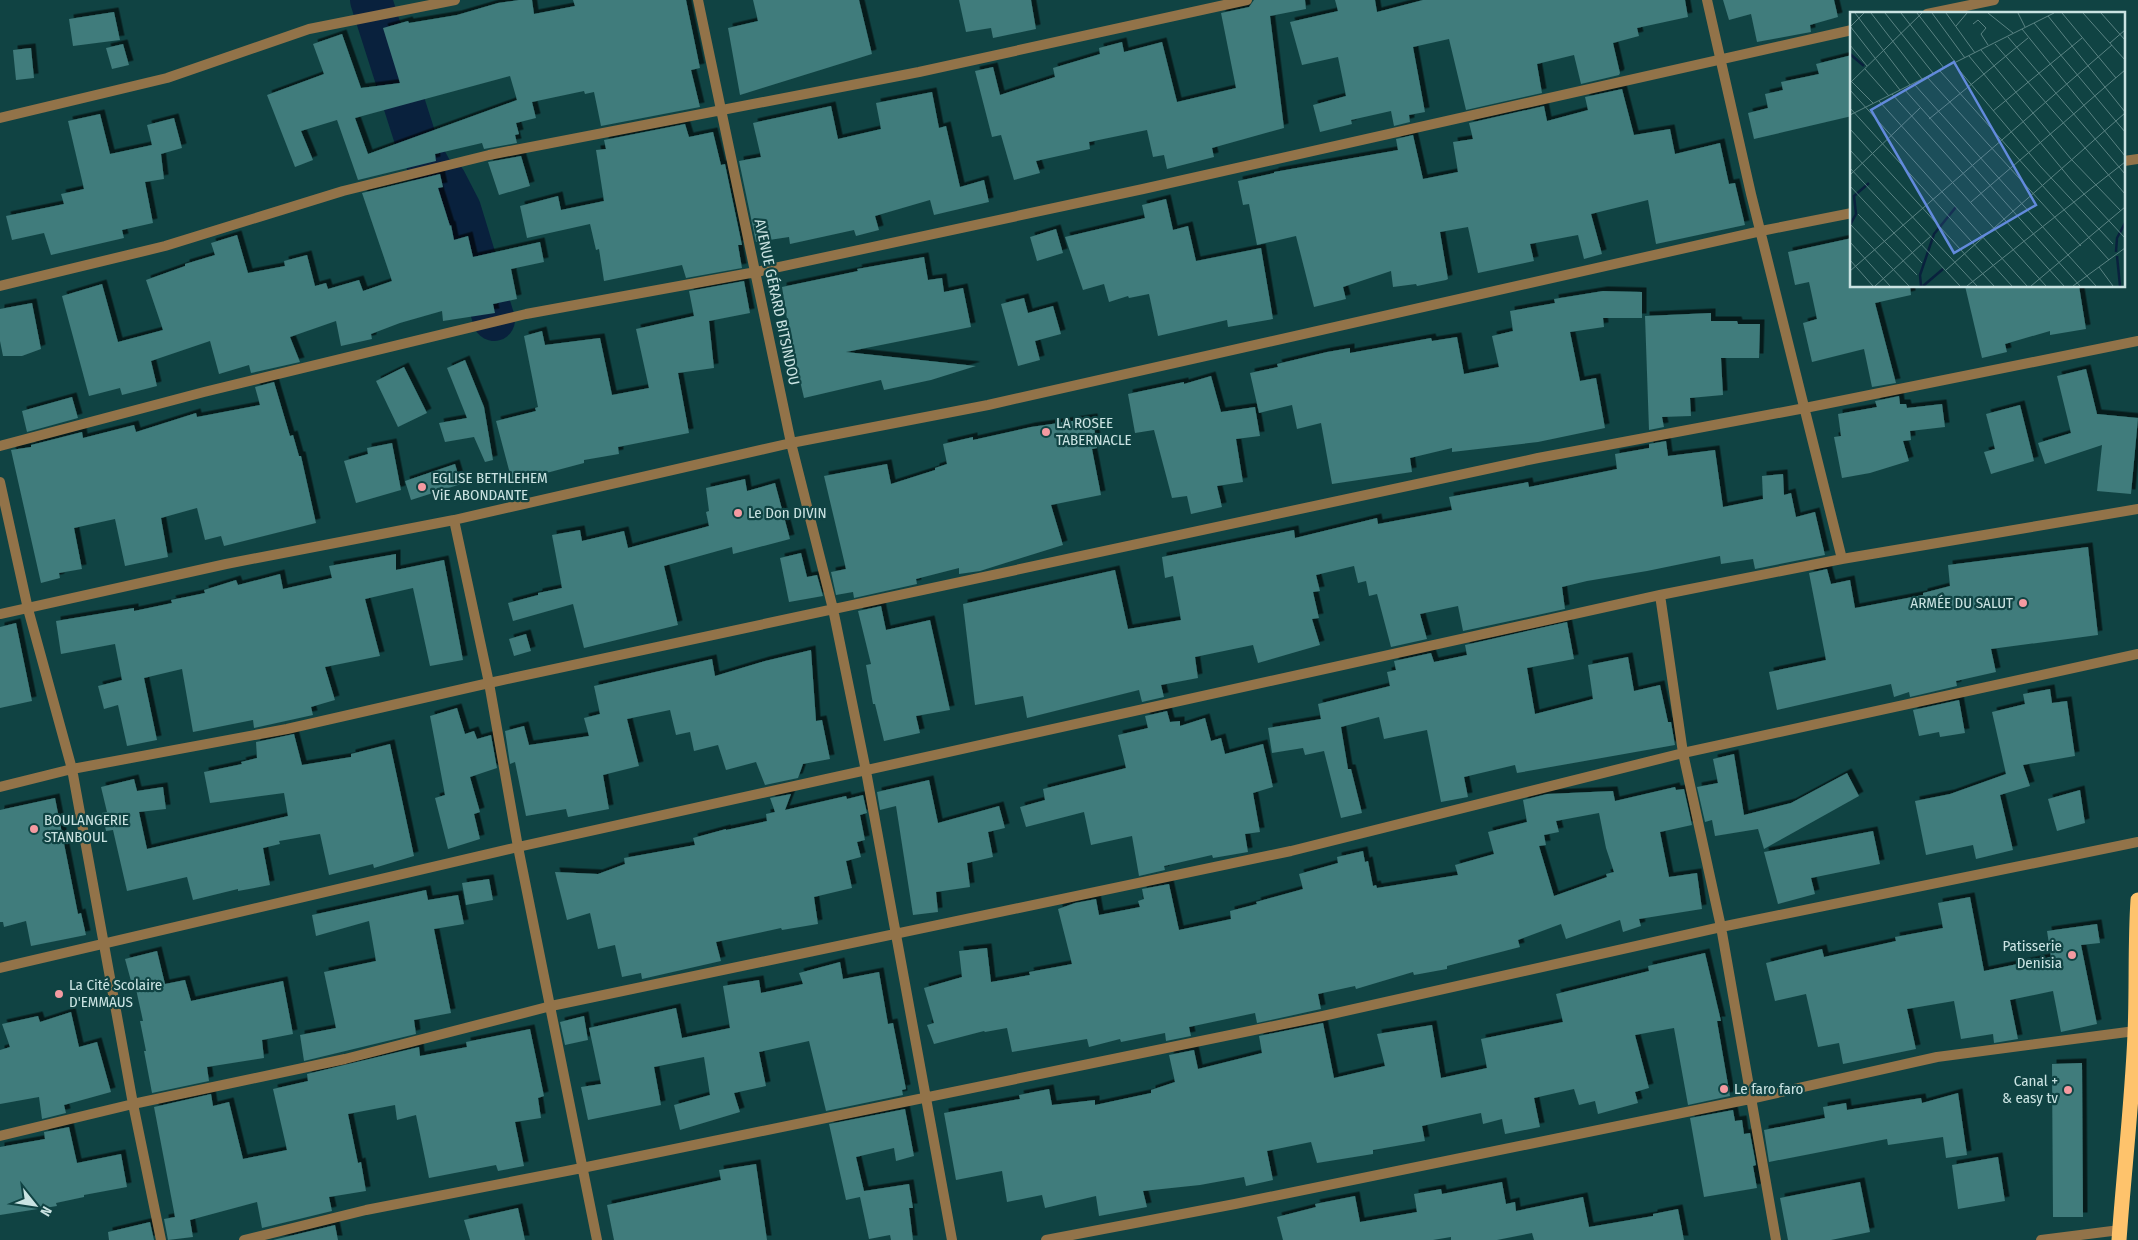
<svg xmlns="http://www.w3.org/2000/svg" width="2138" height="1240" font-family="'Fira Sans Condensed',sans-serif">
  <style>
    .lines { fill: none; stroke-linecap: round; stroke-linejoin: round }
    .river { stroke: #09213d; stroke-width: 42 }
    .building { fill: #407b7b; fill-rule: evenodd; filter: url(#shadow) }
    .street { stroke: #927349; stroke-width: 10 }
    .highway { stroke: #fec36c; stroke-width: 15 }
    .poi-dot { fill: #f49aa1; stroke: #104343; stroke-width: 2 }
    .labels { text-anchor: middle; stroke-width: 4.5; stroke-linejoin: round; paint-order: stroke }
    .street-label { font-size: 15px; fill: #cae3e2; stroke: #104343 }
    .poi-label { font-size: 15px; fill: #cae3e2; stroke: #104343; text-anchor: start }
    .inset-river { fill: none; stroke: #09213d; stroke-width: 2.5 }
    .inset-road { fill: none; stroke: #5a8383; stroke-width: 1 }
    .view { fill: #628adc; fill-opacity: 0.15; stroke: #628adc; stroke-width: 2.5 }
    .inset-edge { fill: none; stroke: #cae3e2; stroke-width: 2.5 }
  </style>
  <defs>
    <filter id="shadow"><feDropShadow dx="4.5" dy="-4.5" stdDeviation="0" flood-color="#0009"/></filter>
  </defs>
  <rect width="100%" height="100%" fill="#104343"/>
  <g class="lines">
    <!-- river -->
    <path class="river" d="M371 0 417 144 434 175 445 180 460 209 494 320"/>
  </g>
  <!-- building -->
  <path class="building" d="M519 0H532L534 14 575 6 573 0H686L700 68 691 70 700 107 601 126 594 92 585 94 584 91 532 102 536 118 516 123 519 134 515 135 517 143 484 149 482 143 435 154 436 161 358 180 337 120 301 131 313 160 295 167 267 95 324 74 313 44 342 34 361 88 400 83 383 28 408 21 409 23 457 15 498 3ZM510 76 517 100 368 154 355 118Z
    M753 0H859L872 54 740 95 728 28 758 21Z
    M959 0H1031L1036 29 993 38 991 28 966 32Z
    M1254 0H1305L1306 9 1270 16 1284 128 1212 148 1214 157 1167 169 1164 155 1153 157 1147 130 1089 142 1090 149 1036 161 1040 173 1014 180 1001 135 992 137 975 71 993 67 1000 95 1055 77 1053 68 1100 54 1099 48 1122 42 1124 52 1162 42 1177 102 1236 88 1221 13 1249 7Z
    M1335 0H1375L1377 12 1423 0H1685L1688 17 1637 28 1639 36 1613 43 1620 73 1619 75 1581 84 1574 55 1537 64 1542 93 1466 110 1449 39 1413 47 1425 112 1409 115 1410 122 1394 126 1391 111 1351 120 1352 124 1320 132 1313 105 1346 96 1338 57 1302 65 1290 22 1338 11Z
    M1723 0H1834L1838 17 1810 25 1811 32 1757 42 1751 14 1729 20Z
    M114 12 120 40 73 46 69 19Z
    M123 44 129 65 112 69 106 48Z
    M31 48 34 78 16 80 13 50Z
    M1852 55V116L1754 139 1748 113 1768 108 1765 94 1783 90 1781 82 1819 74 1816 64Z
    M1622 89 1634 135 1670 129 1675 154 1720 143 1729 184 1735 183 1745 225 1656 244 1648 200 1591 214 1602 254 1584 259 1578 235 1530 244 1534 261 1478 273 1468 227 1440 232 1448 279 1446 280 1417 286 1416 284 1393 287 1391 271 1343 287 1346 299 1314 307 1296 236 1257 245 1249 204 1243 205 1238 181 1274 173V172L1398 150 1396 139 1413 135 1423 179 1458 172 1453 142 1473 139 1469 123 1544 106 1547 121 1588 110 1585 97Z
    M932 92 939 128 946 126 960 187 984 180 989 202 934 215 930 200 875 216 879 230 856 236 854 230 790 244 789 237 756 242 739 161 761 157 753 123 831 106 838 139 881 129 876 103Z
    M100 114 110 154 152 145 147 125 174 118 182 148 161 154 164 179 145 182 153 223 122 230 124 238 51 255 44 233 12 240 6 216 64 204 61 194 84 189 68 121Z
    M685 124 689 137 713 132 721 165 725 164 742 245H738L742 268 686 278 682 265 604 281 599 249 596 250 590 224 527 238 520 206 558 196 561 210 604 201 596 150 606 149 604 140Z
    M521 156 530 186 499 195 488 162Z
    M440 174 443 187 438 188 450 226 451 225 454 240 468 236 473 257 540 242 544 262 511 269 517 299 493 304 495 313 443 321 442 311 400 323 371 334 372 339 341 346 336 321 290 337 300 362 251 373 249 365 219 374 210 341 151 361 157 386 122 395 120 388 89 396 62 296 102 284 118 342 163 330 146 280 185 266V264L215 255 211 243 237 235 248 273 285 266 284 261 307 255 315 286 326 283 328 289 359 280 363 291 392 281 362 193Z
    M1166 199 1173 230 1188 226 1196 261 1261 248 1273 319 1228 327 1227 320 1158 336 1149 294 1129 298 1128 296 1109 302 1104 284 1083 290 1065 237 1145 218 1142 205Z
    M1056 229 1063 253 1037 261 1030 237Z
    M1852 238V286H1910L1911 295 1875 303 1896 383 1872 387 1864 349 1812 362 1803 323 1817 319 1809 282 1795 285 1788 252Z
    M924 257 928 280 942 278 944 292 963 288 971 327 846 352 976 366 931 380 884 390 881 380 804 398 790 338 782 287 858 271 857 269Z
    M744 281 750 313 709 321 714 368 678 373 689 433 618 447 619 454 584 460V463L535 476 536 481 513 485 496 421 536 411 535 408 538 407 524 336 542 331 545 345 600 338 612 395 649 388 636 329 694 316 689 291Z
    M1965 286H2079L2086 329 2050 335V331L2005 344 2007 352 1982 358Z
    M1603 291 1642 292V318H1603L1604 327 1570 332 1580 381 1596 378 1605 428 1538 442 1452 452V448L1410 458 1412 472 1332 484 1321 423 1297 429 1292 405 1259 413 1250 373 1278 367 1277 364 1327 352 1350 348V353L1431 338 1432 341 1457 337 1464 374 1499 367 1492 336 1513 331 1510 311 1555 303 1554 299Z
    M1024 298 1028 313 1053 306 1061 334 1035 341 1040 360 1018 366 1001 304Z
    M32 303 41 349 22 356H3L0 341V309Z
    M1711 313V321H1737L1738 324H1760L1759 358H1721L1723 395 1690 398 1691 416 1662 417 1664 427 1649 430 1645 316Z
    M465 360 484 407 493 460 485 462 474 437 445 442 439 423 467 418 447 368Z
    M404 367 427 413 398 427 376 381Z
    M2086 369 2097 414 2138 418 2131 494 2097 491 2102 445 2045 464 2038 443 2071 433 2057 376Z
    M1211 376 1221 412 1255 407 1260 436 1236 439 1243 482 1217 486 1222 507 1191 514 1187 496 1172 498 1154 430 1135 433 1128 394 1184 382V384Z
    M274 382 290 436 293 435 299 456H301L316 523 224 546 221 536 205 540 197 508 161 518 168 557 125 566 115 519 74 528 82 569 59 573 60 578 41 583 11 450 31 447V445L82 432 83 438 134 425 136 432 196 413 197 417 260 405 255 387Z
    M1899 396 1900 404H1906L1907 408 1942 404 1945 427 1910 431 1911 440 1903 441 1909 461 1870 473 1842 478 1834 437 1841 436 1838 414 1877 407 1875 401Z
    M72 397 78 418 27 432 22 411Z
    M2020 405 2034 461 1991 474 1984 452 1995 449 1986 414Z
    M1093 418 1097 448 1092 449 1101 495 1051 505 1063 545 980 571 959 574V568L916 579 917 584 854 598 853 592 836 595 831 572 846 569 824 476 887 464 891 484 935 470V468L947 464 943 444 973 437V440L1031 427Z
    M1666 441 1668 456 1715 450 1723 507 1763 499 1762 476 1783 474 1784 495 1791 493 1796 517 1815 512 1825 555 1755 569 1753 559 1721 564 1720 556 1647 571 1587 581 1562 587 1565 609 1463 631 1458 606 1420 614 1427 639 1391 647 1377 594 1369 596 1366 581 1358 583 1354 566 1316 575 1320 591 1313 592 1319 618 1312 619 1320 645 1258 663 1253 645 1195 657 1198 678 1161 685 1164 697 1142 702 1139 690 1027 718 1023 696 975 705 963 604 1115 570 1128 629 1181 620 1173 576 1165 578 1162 557 1294 530 1295 538 1377 518 1378 524 1452 510 1449 497 1528 482 1529 487 1617 469 1615 454 1649 448V444Z
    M392 443 401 490 356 503 344 461 368 454 367 448Z
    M455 464 461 484 411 500 405 481Z
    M745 479 747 491 775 483 790 539 733 554 732 547 664 566 678 625 584 648 573 604 513 621 508 603 538 595V593L562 588 552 535 580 530 582 541 624 531 628 548 709 526 706 512 709 511 706 488Z
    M2088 547 2098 635 1991 649 1996 672 1956 681 1957 686 1910 697 1909 692 1894 697 1891 684 1777 710 1769 672 1826 660 1809 573 1827 569 1831 584 1850 580 1855 608 1923 595V593L1950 586 1948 565Z
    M801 553 807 577 817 575 823 596 789 602 780 558Z
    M396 554V570L444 560 463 660 430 666 413 588 365 599 380 656 325 667 335 700 311 707 313 715 254 728 253 720 193 732 182 669 144 678 157 740 127 746 118 705 104 709 98 686 122 680 115 644 61 654 56 621 134 608V611L172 603 171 600 205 593 204 590 236 580 238 585 280 574 283 589 332 578 329 566Z
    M881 606 886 630 930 620 950 710 916 716 920 733 884 741 875 704H873L866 665 871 664 858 611Z
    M1567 622 1574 659 1527 668 1535 714 1593 699 1588 665 1628 657 1634 691 1660 685 1668 722H1671L1675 745 1517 773 1515 765 1464 777 1468 797 1441 802 1427 730 1384 739 1379 717 1341 727 1348 769H1351L1362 813 1341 818 1324 751 1305 755 1303 748 1272 753 1268 728 1321 719 1318 704 1390 686 1387 672 1396 670 1394 661 1431 653 1434 662 1467 655 1465 645Z
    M16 623 32 701 0 708V627Z
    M526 634 531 651 514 656 509 639Z
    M811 650 816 721 822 720 830 759 803 764 798 778 765 785 756 762 726 770 718 745 694 751 690 732 676 735 670 710 627 719 639 766 603 775 609 809 568 817 566 809 526 816 515 762 510 764 505 731 524 726 529 745 589 736 584 718 600 714 594 686 712 659 715 676 765 661Z
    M2050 689 2052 703 2067 701 2075 756 2023 765 2030 786 2000 795 2013 850 1976 859 1973 845 1926 855 1915 801 1950 794 2006 774 1992 712 2025 704 2023 694Z
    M1959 700 1965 733 1940 737 1939 732 1919 736 1913 710Z
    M457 708 465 734 474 731 477 739 491 735 497 768 470 777 480 812 474 814 480 839 448 849 435 798 445 795 430 716Z
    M1167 711 1170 722 1180 721V726L1205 718 1211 741 1221 738 1225 754 1263 744 1273 787 1253 793 1260 832 1245 834 1248 852 1213 858 1212 855 1164 866 1165 870 1139 876 1132 836 1091 845 1084 812 1026 827 1020 807 1045 800 1043 789 1126 768 1118 735 1148 728 1145 716Z
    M294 734 302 765 351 757V754L390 744 414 856 374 868 373 864 329 875 320 834 279 841 280 844 263 848 270 885 238 891V889L193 900 187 877 127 891 113 830 106 831 102 813 107 812 101 787 134 779 137 791 163 787 166 809 139 812 147 849 288 816 284 793 210 803 204 772 242 764 241 762 257 758 256 742Z
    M1734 754 1744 815 1791 803 1847 773 1859 796 1764 849 1758 829 1715 836 1712 820 1705 822 1697 787 1718 783 1713 759Z
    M929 780 938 823 999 806 1005 828 988 832 993 857 967 863 970 887 936 892 938 912 913 915 896 806 880 810 877 792Z
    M1675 787 1676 790 1684 789 1692 825 1660 832 1669 877 1697 873 1702 909 1639 919 1641 926 1623 932 1620 920 1566 939 1561 924 1518 940 1520 947 1447 966V969L1414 975 1413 972 1356 989 1355 986 1318 994 1321 1009 1257 1023 1255 1013 1189 1027 1191 1036 1166 1041 1165 1033 1121 1042 1120 1039 1089 1047 1087 1039 1012 1052 1007 1028 985 1032 984 1031 934 1044 927 1025 934 1023 924 988 962 977 959 951 987 948 991 982 1030 975 1029 972 1072 964 1058 909 1075 903 1096 899 1099 915 1140 907 1138 901 1144 899 1142 889 1169 884 1179 930 1231 919 1230 911 1257 904 1256 902 1303 889 1299 874 1338 863 1337 857 1363 851 1365 862 1368 861 1373 886 1376 885 1377 888 1458 875 1455 865 1494 854 1488 832 1527 822 1523 800 1547 794 1613 791 1615 801ZM1599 813 1606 848 1614 872 1606 874 1607 877 1554 896 1539 846 1546 845 1544 835 1559 832 1556 821Z
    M2080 790 2085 823 2057 831 2048 799Z
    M791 794 785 810 846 796 847 799 863 795 867 813 860 815 865 840 857 842 861 857 846 861 852 888 814 897 818 924 782 930 781 928 716 942 721 961 642 979 641 973 622 977 615 945 598 949 590 913 567 920 555 872 598 874 625 864 624 858 695 845 693 838 726 829V830L767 821 766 814 775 812 770 798Z
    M55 798 78 914 81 913 86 935 31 946 26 921 4 927 3 922H0V810Z
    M1873 831 1880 864 1811 878 1815 894 1778 904 1764 852Z
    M489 879 493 900 466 905 462 883Z
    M426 890 428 900 458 895 464 924 434 929 451 1013 414 1020 416 1034 304 1061 300 1035 336 1028 324 972 376 961 369 921 316 936 312 915Z
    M1970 897 1984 971 2051 957 2047 931 2097 924 2100 943 2081 945 2097 1024 2061 1032 2053 991 2010 1000 2018 1039 1994 1043 1993 1034 1961 1039 1954 1001 1907 1009 1916 1049 1843 1064 1839 1043 1818 1047 1806 994 1775 1001 1766 963 1822 949 1824 957 1896 941 1895 937 1943 928 1938 903Z
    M157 951 165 984 185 980 191 1001 283 981 293 1034 262 1040 264 1058 207 1067 209 1081 152 1093 144 1051H146L140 1021H143L134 980 131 981 125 959Z
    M1705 953 1721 1021H1717L1730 1096 1688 1105 1674 1028 1635 1035 1649 1088 1635 1092 1638 1103 1598 1114 1595 1101 1579 1105 1574 1089 1534 1098 1540 1127 1505 1134 1502 1119 1483 1124 1481 1113 1422 1126 1425 1141 1373 1150V1154L1317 1163 1311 1142 1267 1151 1273 1180 1246 1186 1244 1177 1200 1185 1143 1191 1147 1207 1099 1216 1096 1196 1045 1208 1042 1195 1007 1202 1002 1171 956 1180 944 1113 1020 1099 1019 1095 1049 1089 1052 1105 1095 1100V1105L1151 1093V1090L1175 1082 1169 1055 1194 1050 1198 1069 1262 1053 1259 1036 1323 1023 1334 1078 1385 1066 1377 1034 1432 1025 1441 1078 1487 1068 1481 1039 1563 1022 1556 994 1649 971 1648 966Z
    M840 962 843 979 879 972 888 1024 893 1023 906 1089 902 1090 903 1095 826 1111 809 1041 759 1052 766 1086 734 1093 740 1112 680 1130 674 1105 710 1095 704 1057 654 1067 661 1105 588 1120 581 1087 601 1084 589 1028 676 1008 682 1038 730 1028 723 986 759 980 761 993 803 984 799 973Z
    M71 1012 79 1047 97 1042 111 1092 64 1105 66 1113 42 1119 39 1097 0 1104V1050L10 1047 2 1024 38 1016 40 1022Z
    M584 1016 588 1040 565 1045 560 1022Z
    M530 1029 544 1096 538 1098 541 1118 515 1122 524 1166 498 1171 496 1165 429 1178 416 1115 397 1120 395 1105 348 1114 358 1163 361 1162 366 1191 329 1197 332 1211 262 1228 257 1202 190 1220 193 1237 168 1240 164 1219 175 1217 154 1107 211 1094 213 1106 229 1102 243 1159 287 1150 273 1089 308 1081 307 1074 419 1047 420 1056 467 1047 466 1042Z
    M2082 1063 2083 1217H2053L2052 1064Z
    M1958 1093 1967 1155 1946 1158 1943 1137 1888 1145 1887 1139 1769 1162 1764 1130 1825 1118 1823 1107 1846 1103 1847 1110 1921 1098 1922 1103Z
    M905 1109 914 1156 896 1161 894 1148 856 1157 864 1191 909 1184 913 1208H909L913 1240H891L890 1235 869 1239 860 1197 846 1200 829 1124Z
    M1733 1110 1735 1121 1742 1120 1744 1134 1750 1133 1756 1165 1753 1166 1757 1188 1704 1197 1690 1118Z
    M69 1127 77 1163 121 1154 127 1187 84 1195V1197L56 1203 57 1206 0 1215V1147L45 1139 44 1132Z
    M1998 1157 2005 1201 1958 1209 1952 1165Z
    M756 1164 767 1240H614L607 1205 721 1180 719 1170Z
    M1502 1182 1506 1204 1515 1202 1516 1211 1583 1197 1589 1227 1653 1216V1214L1678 1209 1684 1240H1534L1532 1233 1497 1240H1451V1237L1433 1240H1283L1277 1217 1316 1207 1315 1204 1355 1196 1360 1222 1417 1212 1414 1194 1441 1189 1442 1194Z
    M1860 1182 1870 1232 1831 1240H1788L1780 1198Z
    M518 1208 525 1240H470L464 1220Z
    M150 1222 154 1240H109L108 1232Z
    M335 1225 338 1240H273Z"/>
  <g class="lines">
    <!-- street -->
    <path class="street" d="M698 0 791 443 833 609 866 771 952 1240
      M1707 0 1751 194 1842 559
      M1927 14 1994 0
      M0 118 167 78 309 29 455 0
      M2124 161 2138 159
      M0 286 165 246 343 191 489 155 919 72 1247 0
      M0 446 204 392 526 314 756 272 1143 189 1852 30
      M0 482 28 609 72 769 133 1104 161 1240
      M454 520 489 683 518 847 597 1240
      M1660 595 1683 753 1721 927 1776 1240
      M0 614 226 564 454 520 791 443 988 405 1761 231 1852 213
      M0 787 72 769 287 729 489 683 1538 458 1805 408 2138 341
      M0 968 518 847 1660 595 1842 559 2138 509
      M0 1136 133 1104 345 1059 551 1006 1291 851 1683 753 2138 654
      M244 1240 366 1210 582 1168 1323 1016 1721 927 2138 842
      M1046 1240 1235 1204 1750 1099 1937 1057 2135 1031
      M2041 1240 2120 1230"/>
    <!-- highway -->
    <path class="highway" d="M2119 1240C2124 1171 2132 1103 2135 1034 2137 989 2135 945 2138 900"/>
  </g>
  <!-- markers -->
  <g class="poi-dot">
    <circle cx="1046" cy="432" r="5"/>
    <circle cx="422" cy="487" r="5"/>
    <circle cx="738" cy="513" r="5"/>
    <circle cx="2023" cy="603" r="5"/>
    <circle cx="34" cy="829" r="5"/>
    <circle cx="2072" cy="955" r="5"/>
    <circle cx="59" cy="994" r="5"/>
    <circle cx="1724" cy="1089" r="5"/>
    <circle cx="2068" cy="1090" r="5"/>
  </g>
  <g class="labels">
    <!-- street labels -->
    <g class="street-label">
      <text transform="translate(777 302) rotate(78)" y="5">AVENUE GÉRARD BITSINDOU</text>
    </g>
    <!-- poi labels -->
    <g class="poi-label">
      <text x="1056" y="428">LA ROSEE<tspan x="1056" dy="17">TABERNACLE</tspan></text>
      <text x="432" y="483">EGLISE BETHLEHEM<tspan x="432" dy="17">ViE ABONDANTE</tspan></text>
      <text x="748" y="518">Le Don DIVIN</text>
      <text x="2013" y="608" text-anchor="end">ARMÉE DU SALUT</text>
      <text x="44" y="825">BOULANGERIE<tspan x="44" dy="17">STANBOUL</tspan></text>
      <text x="2062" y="951" text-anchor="end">Patisserie<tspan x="2062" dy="17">Denisia</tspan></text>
      <text x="69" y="990">La Cité Scolaire<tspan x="69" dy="17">D'EMMAUS</tspan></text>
      <text x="2058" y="1086" text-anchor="end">Canal +<tspan x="2058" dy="17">&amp; easy tv</tspan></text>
      <text x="1734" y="1094">Le faro faro</text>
    </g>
  </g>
  <!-- overview -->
  <g transform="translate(1850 12)">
    <rect width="275" height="275" fill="#104343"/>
    <path class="inset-river" d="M0 42 14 54M0 213 6 202 4 184 19 171M266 240 267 226 275 211M267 244 270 274M71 274 70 263 84 222 106 195M73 274 93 257"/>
    <path class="inset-road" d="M5 1 60 73M21 1 72 67M35 1 83 61M51 1 94 56M67 1 105 50M82 1 115 46M96 1 125 41M138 1 163 21M168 1 175 15M212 1 266 66M233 1 275 48M251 1 275 28M198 4 275 100M184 11 275 120M123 12 128 8 136 16 131 22 138 33M0 14 50 78M106 14 117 1M0 15 14 1M172 17 275 144M158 25 275 162M260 31 275 18M145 32 275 182M0 33 17 54M131 38 221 147 271 199M119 44 222 169 275 226M104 52 190 154 263 232M15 57 39 84M90 59 259 248M77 65 231 234M0 68 23 91M0 71 72 1M64 72 246 274M54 77 230 274M0 78 177 274M42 82 214 274M29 89 196 274M0 96 162 274M143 99 232 26M0 103 204 1M79 107 178 26M0 117 144 274M0 138 127 274M0 156 110 274M0 163 70 96M0 174 72 251M121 190 275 58M8 202 67 263M0 212 59 274M0 230 40 274M0 248 23 274M249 255 263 274M96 258 275 101M0 259 262 33M25 274 81 224M117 274 275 150M181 274 275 195M223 274 275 236"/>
    <path class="view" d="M104 50 186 193 104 241 21 98Z"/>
    <rect width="275" height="275" class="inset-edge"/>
  </g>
  <!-- north arrow -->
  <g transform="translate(35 1205) rotate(120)" stroke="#104343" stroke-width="4" paint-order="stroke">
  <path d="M0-4L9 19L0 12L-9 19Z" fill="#cae3e2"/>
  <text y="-8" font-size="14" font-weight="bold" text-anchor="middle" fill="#cae3e2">N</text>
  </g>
</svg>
